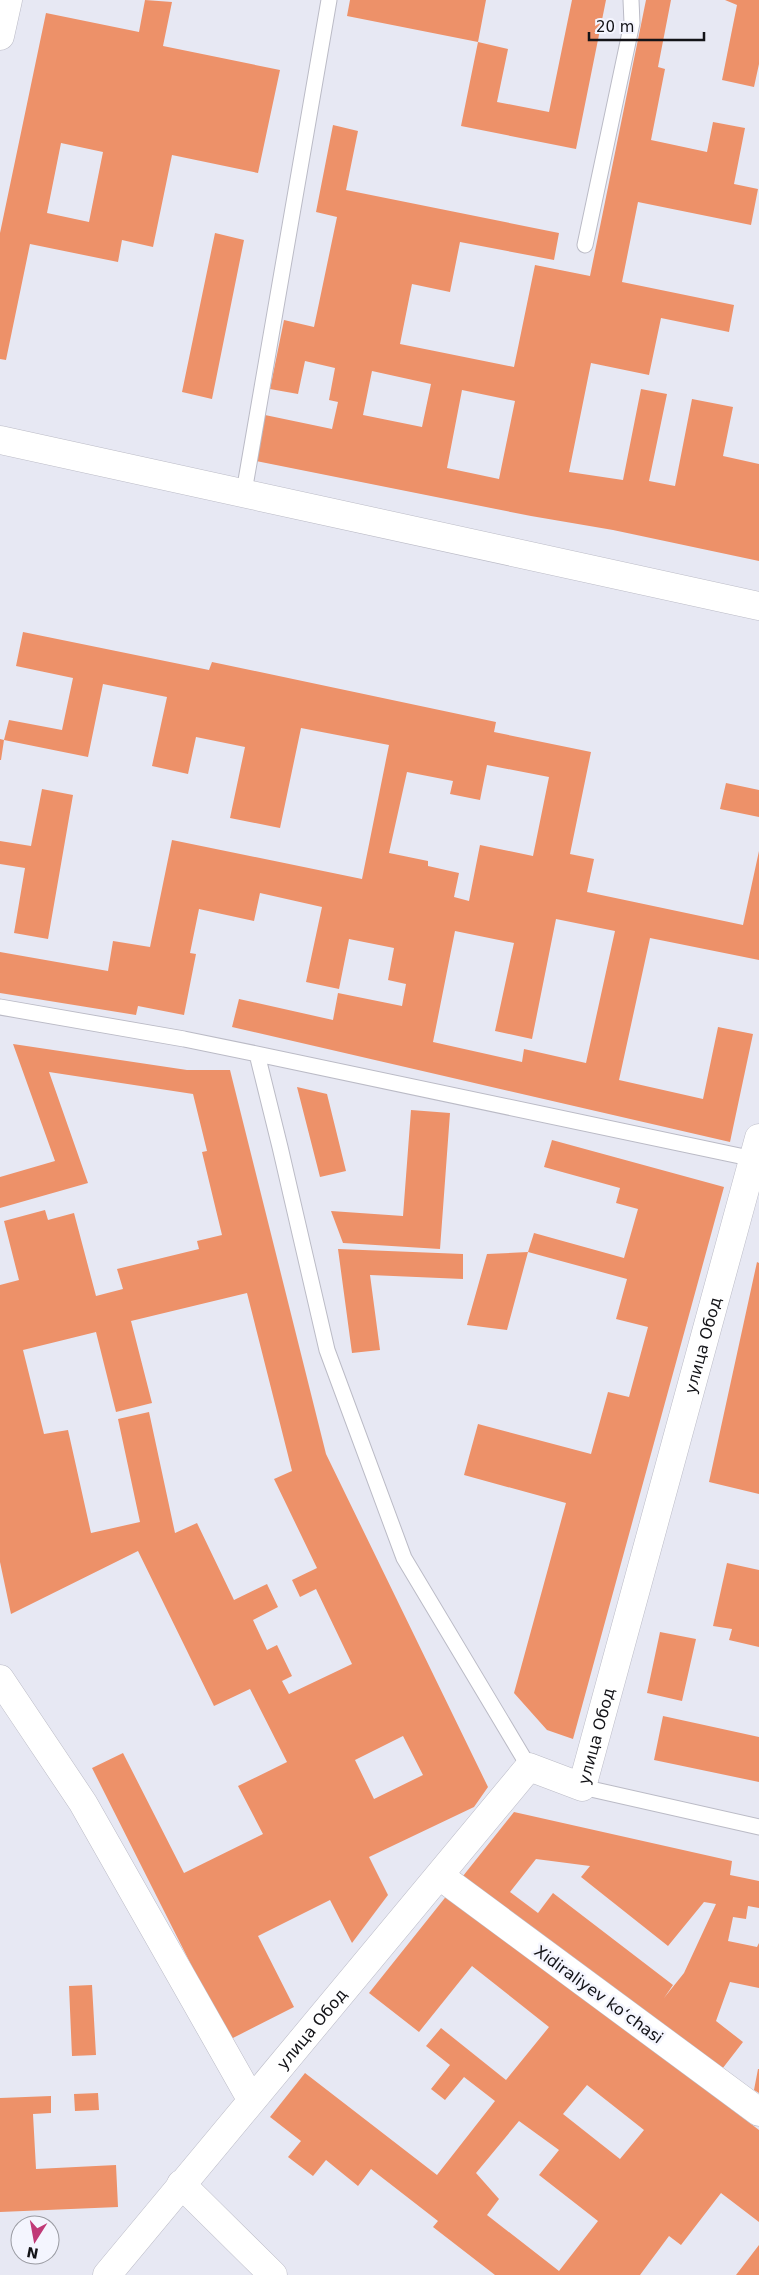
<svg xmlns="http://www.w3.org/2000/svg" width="759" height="2275" font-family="'DejaVu Sans',sans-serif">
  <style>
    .building { fill: #ed9169; fill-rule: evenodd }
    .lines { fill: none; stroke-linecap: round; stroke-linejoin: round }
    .service-casing { stroke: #bbbbc6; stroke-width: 17 }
    .minor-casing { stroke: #bbbbc6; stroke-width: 29 }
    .tertiary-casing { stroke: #bbbbc6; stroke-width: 29 }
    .service { stroke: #fff; stroke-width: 15 }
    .minor { stroke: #fff; stroke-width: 28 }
    .tertiary { stroke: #fff; stroke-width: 28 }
    .labels { text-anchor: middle; stroke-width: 5; stroke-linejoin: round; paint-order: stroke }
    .street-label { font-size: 16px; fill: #131317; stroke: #f4f5fe }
  </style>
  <rect width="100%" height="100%" fill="#e7e8f3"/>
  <!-- building -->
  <path class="building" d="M145 0 172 2 163 46 280 70 258 173 172 155 153 247 122 240 118 262 30 244 6 360 0 359V233L46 13 139 32ZM61 143 103 152 89 222 47 213Z
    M350 0H486L478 42 347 16Z
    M572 0H606L576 149 461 126 478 42 508 49 497 102 549 112Z
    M646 0H671L658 67 665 69 651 140 707 152 713 122 745 128 734 184 758 189 751 225 638 202 622 282 734 305 729 332 661 318 649 375 591 363 569 472 623 480 641 389 667 394 649 481 675 486 692 399 733 407 723 456 759 464V561L613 530 531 516 256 461 265 415 332 429 338 402 329 400 335 368 305 361 298 394 270 389 284 320 314 327 337 217 316 212 333 125 358 131 346 190 559 233 554 260 460 242 450 292 412 284 400 344 514 367 535 265 590 276ZM372 371 431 384 422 427 363 415ZM462 390 515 401 499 479 447 468Z
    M725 0H759V64L754 87 722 80 737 5Z
    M215 233 244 240 212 399 182 392Z
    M23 632 209 670 212 662 496 722 494 732 591 752 570 854 594 859 587 892 743 925 759 851V960L650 938 619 1080 703 1099 718 1027 753 1034 730 1142 232 1027 239 999 333 1020 338 993 402 1006 406 984 388 980 394 948 349 939 339 989 306 982 322 907 260 893 254 921 199 909 190 953 196 954 184 1015 138 1006 136 1015 0 993V952L108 971 113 941 150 947 172 840 362 879 389 745 301 728 280 828 230 818 245 747 196 737 188 774 152 766 167 697 103 684 88 757 4 740 9 720 62 730 73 678 16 666ZM487 765 549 777 533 856 480 845 469 901 454 897 459 873 428 866V861L389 853 407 772 453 781 450 794 480 800ZM556 919 615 931 586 1063 524 1049 522 1062 433 1042 455 931 514 943 495 1031 532 1039Z
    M0 739 4 740 1 760H0Z
    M726 783 759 790V817L720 809Z
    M42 789 73 795 48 939 14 933 25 868 0 864V841L31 846Z
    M13 1044 187 1070H230L326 1454 488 1787 474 1807 369 1857 388 1895 352 1943 330 1900 258 1936 294 2007 229 2040 92 1768 123 1753 184 1873 263 1834 238 1786 287 1762 250 1689 214 1706 138 1551 11 1614 0 1562V1285L19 1280 4 1221 45 1210 48 1220 74 1213 96 1296 123 1289 117 1269 199 1249 197 1241 222 1235 202 1152 207 1151 193 1094 49 1072 88 1183 0 1208V1177L55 1161ZM247 1293 292 1471 274 1479 317 1568 292 1580 300 1597 316 1589 352 1664 289 1694 282 1681 292 1676 277 1645 267 1650 253 1620 278 1607 267 1584 234 1600 197 1523 175 1533 149 1412 118 1419 140 1522 91 1533 68 1430 44 1434 23 1350 96 1332 116 1412 152 1403 131 1321ZM403 1736 423 1775 374 1799 355 1760Z
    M297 1087 327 1094 346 1171 320 1177Z
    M411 1110 450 1113 440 1249 343 1243 331 1211 403 1216Z
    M552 1140 724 1187 573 1739 547 1730 514 1693 566 1503 464 1475 478 1424 591 1454 608 1392 629 1397 648 1327 616 1319 627 1279 528 1252 534 1233 624 1258 638 1209 616 1203 620 1188 544 1167Z
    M338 1249 463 1254V1279L370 1275 380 1350 352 1353Z
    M528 1252 507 1330 467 1325 487 1254Z
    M757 1262 759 1263V1494L709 1482Z
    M727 1563 759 1570V1647L729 1640 732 1629 713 1626Z
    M660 1632 696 1639 682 1701 647 1693Z
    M663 1716 759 1737V1782L654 1760Z
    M514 1812 732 1861 730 1875 759 1881V1908L748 1906 746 1919 733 1917 728 1941 757 1947 759 1943V1988L730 1982 716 2021 743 2042 719 2073 463 1876ZM536 1859 590 1866 581 1877 668 1946 704 1902 716 1904 684 1973 664 1998 673 1985 553 1893 538 1913 510 1892Z
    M448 1894 759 2130V2222L721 2193 681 2245 669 2236 640 2275H495L433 2227 438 2221 371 2169 358 2186 326 2160 313 2176 288 2157 301 2141 270 2117 305 2073 437 2175 495 2101 464 2077 445 2100 431 2089 450 2065 426 2046 441 2028 506 2080 549 2027 472 1966 419 2032 369 1993ZM587 2085 644 2130 620 2159 563 2114ZM519 2121 559 2150 539 2175 598 2221 559 2271 487 2215 499 2199 476 2173Z
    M92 1985 96 2055 72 2056 69 1986Z
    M758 2069H759V2093L754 2090Z
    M98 2093 99 2110 75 2111 74 2094Z
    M51 2096V2113L33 2114 36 2169 116 2165 118 2207 0 2212V2098Z
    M759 2245V2275H736Z"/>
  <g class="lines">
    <defs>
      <path id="service" d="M585 245 632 23 631 0
        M244 492 329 0
        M0 1007 184 1039 257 1054 280 1147 327 1350 404 1558 529 1767
        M257 1054 754 1159
        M582 1787 759 1827"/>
      <path id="minor" d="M0 36 8 0
        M0 1679 83 1803 251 2099
        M440 1876 759 2112
        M181 2184 273 2275"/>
      <g id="tertiary">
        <path d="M0 440 759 606"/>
        <path id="s1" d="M107 2275 529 1767 582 1787 759 1138"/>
      </g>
    </defs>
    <!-- service casing -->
    <use href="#service" class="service-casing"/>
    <!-- minor casing -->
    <use href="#minor" class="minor-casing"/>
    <!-- tertiary casing -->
    <use href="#tertiary" class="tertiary-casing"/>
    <!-- service -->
    <use href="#service" class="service"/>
    <!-- minor -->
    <use href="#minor" class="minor"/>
    <!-- tertiary -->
    <use href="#tertiary" class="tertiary"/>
  </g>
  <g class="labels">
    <!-- street labels -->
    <g class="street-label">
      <text dy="6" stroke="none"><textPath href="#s1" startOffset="1175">улица Обод</textPath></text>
      <text dy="6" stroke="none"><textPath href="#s1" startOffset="770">улица Обод</textPath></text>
      <text transform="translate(599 1994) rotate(36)" y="6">Xidiraliyev koʻchasi</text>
      <text dy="6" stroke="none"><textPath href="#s1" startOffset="320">улица Обод</textPath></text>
    </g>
  </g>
  <!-- north arrow -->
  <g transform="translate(35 2240) rotate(191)"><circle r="24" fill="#f4f5fe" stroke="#9a9ba2"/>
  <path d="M0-4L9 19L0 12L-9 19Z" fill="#c03977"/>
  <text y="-8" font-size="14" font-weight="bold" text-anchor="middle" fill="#131317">N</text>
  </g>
  <!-- scale -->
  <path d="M589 32v8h115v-8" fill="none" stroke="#131317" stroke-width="2.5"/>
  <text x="596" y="32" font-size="15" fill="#131317" stroke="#f4f5fe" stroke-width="4" paint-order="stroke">20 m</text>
</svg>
